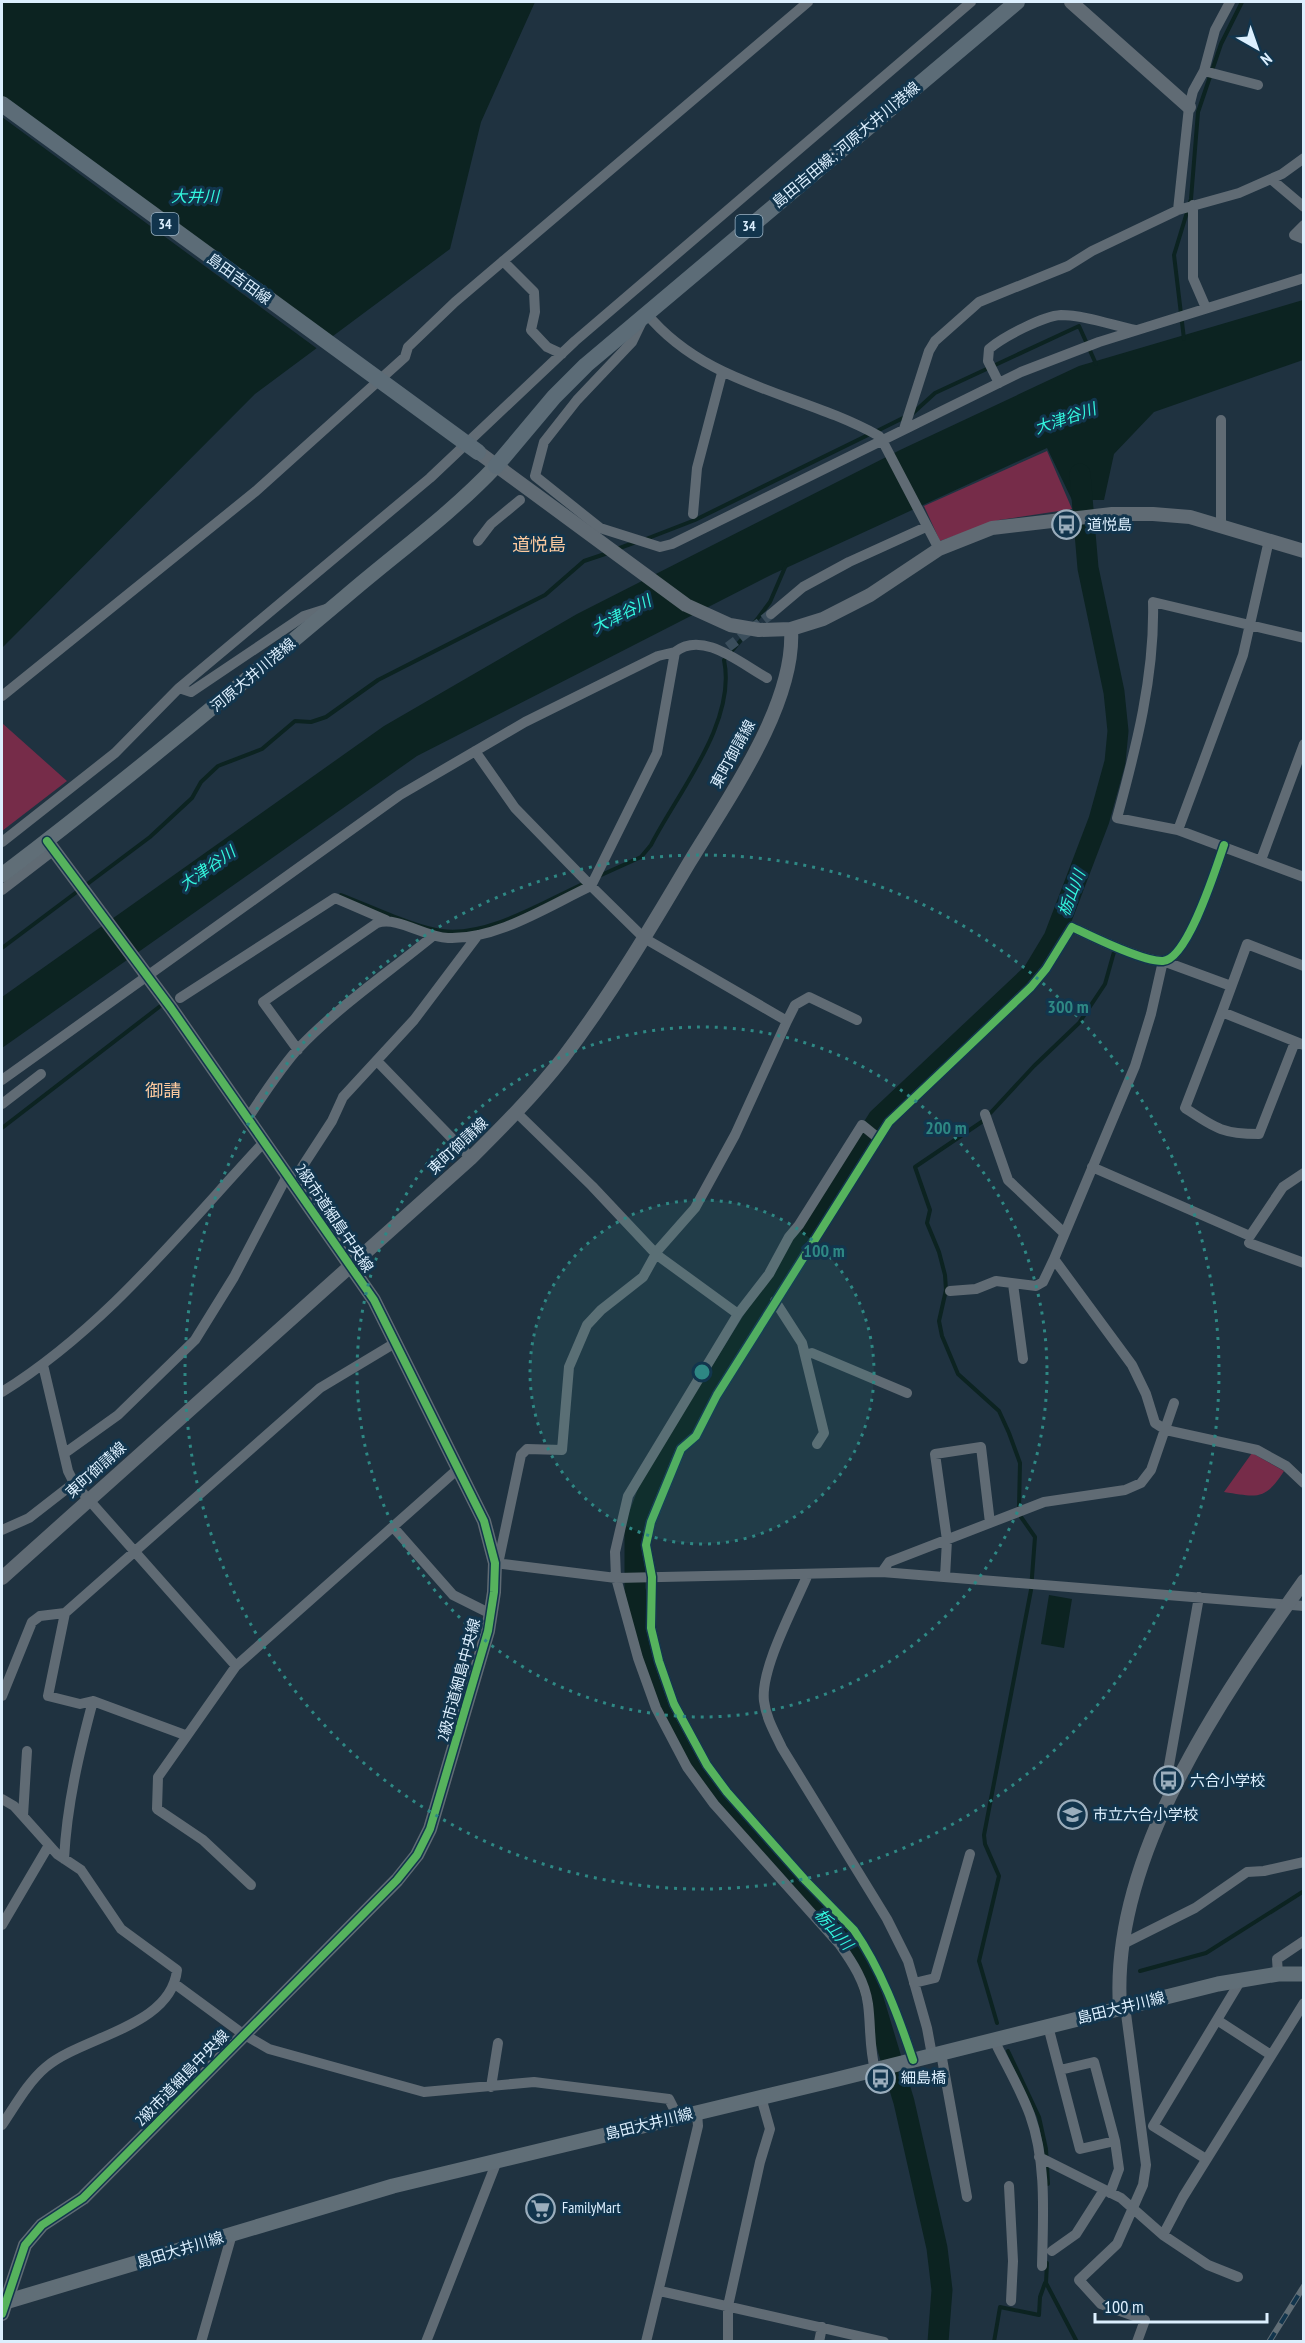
<svg xmlns="http://www.w3.org/2000/svg" width="1305" height="2343" font-family="'PT Sans Narrow','Noto Sans JP',sans-serif">
  <style>
    .green { fill: #762c49 }
    .water { fill: #0c2321 }
    .pier { fill: #1f3240 }
    .lines { fill: none; stroke-linecap: round; stroke-linejoin: round }
    .stream { stroke: #0c2321; stroke-width: 4 }
    .river { stroke: #0c2321; stroke-width: 21 }
    .minor-tunnel { stroke: #3b4e5c; stroke-width: 10; stroke-dasharray: 10 5; stroke-linecap: butt }
    .minor { stroke: #606b74; stroke-width: 10 }
    .tertiary { stroke: #606b74; stroke-width: 14 }
    .secondary { stroke: #606e77; stroke-width: 15 }
    .primary { stroke: #5c6c77; stroke-width: 16 }
    .rail-casing { stroke: #616e76; stroke-width: 6 }
    .rail { stroke: #12354d; stroke-width: 4; stroke-dasharray: 11; stroke-linecap: butt }
    .cycleway-casing { stroke: #12354d; stroke-width: 11 }
    .cycleway { stroke: #56b35d; stroke-width: 8 }
    .ring { fill: none; stroke: #2e8884; stroke-width: 3; stroke-dasharray: 3 6 }
    .labels { text-anchor: middle; stroke-width: 6; stroke-linejoin: round; paint-order: stroke }
    .shield { fill: #12354d; stroke: #9fb7c9; stroke-width: 1.5 }
    .shield-label { font-size: 14px; font-weight: bold; fill: #dceffe }
    .street-label { font-size: 15px; fill: #dceffe; stroke: #12354d }
    .poi-label { font-size: 15px; fill: #dceffe; stroke: #12354d; text-anchor: start }
    .water-label { font-size: 16px; font-style: italic; fill: #33f6de; stroke: #12354d }
    .quarter-label { font-size: 18px; fill: #fcca9f; stroke: #12354d }
    .centre { fill: #2e8884; stroke: #12354d; stroke-width: 3 }
    .ring-label { font-size: 18px; text-anchor: middle; font-weight: bold; fill: #2e8884; stroke: #12354d; stroke-width: 6; stroke-linejoin: round; paint-order: stroke }
  </style>
  <rect width="100%" height="100%" fill="#1f3240"/>
  <!-- green -->
  <path class="green" d="M1047 451 1072 509 999 520 940 541 924 506Z
    M2 723 67 781 2 831Z
    M1252 1453 1284 1471C1265 1501 1257 1497 1224 1492Z"/>
  <!-- water -->
  <path class="water" d="M2 2H535L481 122 450 249 255 394 2 648Z
    M1303 300V360L1154 412 1114 454 1104 500H1072L1047 448 773 574 417 756 2 1048V997L384 726 577 614 900 450 1079 366Z
    M1049 1595 1072 1599 1064 1648 1041 1644Z"/>
  <!-- pier -->
  <path class="pier" d="M2 97 331 341 319 350 2 117Z"/>
  <g class="lines">
    <!-- stream -->
    <path class="stream" d="M1184 339 1174 255 1191 199 1198 112 1221 44 1242 2
      M912 414 935 393 1079 326 1096 364
      M877 431 905 417
      M646 539 695 520 870 434
      M617 549 636 542
      M752 626 770 602 786 565
      M599 876 641 857 651 845C678 792 737 722 724 660L748 632
      M341 895C370 906 413 927 442 931 488 937 543 902 585 883
      M2 948 150 837 192 798 201 782 218 766 262 749 295 721 311 722 326 717 378 680 545 595 584 561 608 553
      M2 1128 163 1004
      M1019 1507 1020 1463 1009 1433 999 1411 958 1374 942 1336 939 1321 946 1290 945 1275 939 1252 927 1223 930 1210 915 1167 983 1121 1034 1066 1079 1023 1105 984 1114 952
      M1140 1971 1206 1953 1304 1891
      M997 2023 979 1961 999 1876 985 1844 984 1835 1031 1590 1035 1537 1021 1517
      M1008 2051 1039 2117 1046 2149 1048 2184
      M1047 2263 1046 2283 1077 2342
      M994 2342 1000 2307 1039 2315 1040 2297 1045 2283"/>
    <!-- river -->
    <path class="river" d="M938 2342 942 2290 937 2248 904 2102 861 1959 825 1915 719 1797 684 1746 657 1687 635 1589V1527L651 1484 878 1119 1033 973 1054 938 1099 820 1115 762 1118 731 1114 692 1088 568 1080 474"/>
    <!-- minor-tunnel -->
    <path class="minor-tunnel" d="M728 647 771 614"/>
    <!-- minor -->
    <path class="minor" d="M1204 71 1258 85
      M1271 179 1304 207
      M1193 205V278L1206 308
      M1178 210 1189 107 1193 91 1204 71 1215 30 1230 2
      M1304 225 1294 235 1304 239
      M503 261 534 292 535 312 531 330 547 347 562 354
      M999 383 988 361 989 349C1003 337 1043 316 1061 315 1084 315 1112 325 1135 330
      M904 429 929 351 935 341 979 302 1068 266 1092 251 1178 210 1239 193 1282 174 1304 158
      M693 514 697 468 722 373
      M1221 526V420
      M478 541 491 524 520 500
      M939 549 882 440 879 436C800 392 707 387 646 313L632 342 577 400 544 442 535 476 600 528 660 547 672 544 1021 372 1099 342 1304 278
      M326 609 304 616 191 692 179 688 430 478 575 341 971 2
      M771 614 803 587 849 562 926 527
      M1304 638 1153 602C1155 675 1136 748 1117 818L1178 830 1304 877
      M2 696 256 491 405 357 408 347 455 302 808 2
      M1178 830 1243 655 1269 540
      M2 842 115 753 179 688
      M1261 860 1304 744
      M2 890 54 850
      M1304 966 1247 944 1222 1012 1304 1045
      M1231 986 1163 961 1151 1014 1135 1066 1054 1259 1132 1365 1146 1394 1155 1423 1166 1430 1257 1450 1286 1466 1304 1483
      M180 998 335 898 386 920
      M1222 1012 1185 1108C1215 1128 1222 1134 1259 1134L1295 1042
      M787 1021 795 1005 809 997 857 1020
      M298 1050 263 1002 377 923C398 916 424 937 448 938 497 940 548 906 591 886L515 808 475 751
      M377 1061 471 1158
      M2 1080 400 795 525 722 658 656 675 652
      M2 1104 41 1074
      M517 1113 592 1186 657 1255 738 1314 628 1496 615 1552 616 1578 638 1658 656 1708 687 1767 714 1804 840 1945C853 1963 865 1982 868 2004 871 2027 869 2046 875 2070
      M985 1114 1008 1180 1064 1233
      M248 1118C263 1095 278 1072 296 1051 336 1008 388 973 433 936
      M1092 1167 1250 1236 1283 1187 1304 1173
      M293 1181 332 1121 343 1097 414 1020 478 935
      M1249 1243 1304 1263
      M1013 1284 1023 1359
      M950 1291 976 1289 996 1281 1036 1286 1043 1282 1054 1259
      M775 1301 802 1343 824 1433 817 1444
      M738 1314 769 1274 789 1237 799 1225 862 1125 878 1138
      M805 1355 812 1353 907 1393
      M2 1392C105 1328 182 1230 265 1141
      M65 1453 118 1415 195 1340 234 1277 288 1174
      M74 1483 236 1666 459 1468
      M393 1527 453 1595 491 1614
      M2 1530 29 1518 74 1483 68 1471 43 1365
      M495 1563 616 1578 882 1572 1304 1606
      M498 1564 521 1455 527 1449 562 1450 569 1367 587 1325 601 1310 643 1277 658 1250 695 1208 735 1135 787 1021 644 938 591 886 657 753 675 652C703 630 741 664 767 678
      M882 1572 889 1562 1044 1502 1125 1490 1141 1483 1151 1470 1174 1403
      M808 1574C795 1605 760 1669 764 1701 766 1718 775 1733 782 1748L887 1919 908 1961 927 2028 932 2055
      M945 1577 947 1540 935 1454 981 1447 990 1523
      M65 1613 48 1696 80 1704 93 1701 185 1735
      M236 1666 158 1777 157 1809 203 1840 251 1885
      M2 1696 32 1622 40 1616 65 1613 320 1388 395 1343
      M1168 1771 1199 1597
      M2 1799 14 1806 57 1854 81 1870 121 1929 177 1970C171 2027 83 2036 46 2067 28 2082 15 2106 2 2125
      M23 1816 27 1751
      M64 1859C67 1804 79 1753 93 1701
      M2 1925 49 1845
      M1123 1944 1195 1908 1247 1872 1264 1871 1304 1862
      M1278 1974 1277 1959 1304 1941
      M914 1983 935 1978 970 1854
      M175 1984 243 2034 269 2049 424 2092 534 2082 669 2099 678 2117
      M1125 2006 1146 2165 1143 2185 1117 2244 1079 2280 1101 2304 1145 2320 1137 2342
      M1217 2020 1271 2055
      M1048 2026 1080 2149 1115 2141
      M994 2040C1006 2065 1021 2090 1030 2115 1047 2162 1043 2217 1042 2266
      M941 2053 967 2197
      M913 2060C898 2015 881 1969 854 1930L806 1881 727 1792 707 1765 674 1704 659 1661 651 1628 652 1577 646 1545 651 1522 681 1449 696 1436 717 1395 889 1122 1031 987 1046 969 1072 927C1091 936 1143 962 1163 961 1188 959 1216 868 1224 845
      M1060 2070 1094 2062 1115 2141 1119 2169 1110 2193
      M491 2087 498 2043
      M1039 2157 1121 2198 1163 2235 1208 2265 1238 2277
      M1206 2159 1153 2126 1241 1980
      M1009 2186 1013 2261 1011 2301
      M1163 2235 1183 2197 1304 2003
      M1052 2251 1076 2234 1104 2190
      M660 2291 884 2342
      M201 2342 232 2234
      M426 2342 497 2161
      M646 2342 698 2126 697 2113
      M728 2342V2306L760 2162 770 2129 761 2097
      M819 2342 822 2327"/>
    <!-- tertiary -->
    <path class="tertiary" d="M1071 2 1189 107
      M478 452 686 605 730 625 759 630 791 629 823 619 870 595 939 549 992 528 1112 514H1153L1190 517 1304 551
      M2 1578 471 1158C503 1126 535 1094 563 1058 610 996 650 929 689 863 727 800 796 704 791 629
      M1120 2007C1110 1857 1221 1698 1304 1581
      M2 2314 25 2245 42 2225 83 2198 397 1880 417 1855 430 1829 488 1631 494 1592 495 1563 484 1521 374 1300 171 1008 47 841"/>
    <!-- secondary -->
    <path class="secondary" d="M2 875C119 786 232 692 345 597 396 553 450 515 496 466
      M2 2303 393 2186 834 2080 1218 1984 1278 1974H1304"/>
    <!-- primary -->
    <path class="primary" d="M2 104 478 452
      M496 466 554 397 586 365 1017 2"/>
    <defs>
      <path id="rail" d="M1269 2342 1304 2286"/>
    </defs>
    <!-- rail casing -->
    <use href="#rail" class="rail-casing"/>
    <!-- rail -->
    <use href="#rail" class="rail"/>
    <defs>
      <path id="cycleway" d="M913 2060C898 2015 881 1969 854 1930L806 1881 727 1792 707 1765 674 1704 659 1661 651 1628 652 1577 646 1545 651 1522 681 1449 696 1436 717 1395 889 1122 1031 987 1046 969 1072 927C1091 936 1143 962 1163 961 1188 959 1216 868 1224 845
        M2 2314 25 2245 42 2225 83 2198 397 1880 417 1855 430 1829 488 1631 494 1592 495 1563 484 1521 374 1300 171 1008 47 841"/>
    </defs>
    <!-- cycleway casing -->
    <use href="#cycleway" class="cycleway-casing"/>
    <!-- cycleway -->
    <use href="#cycleway" class="cycleway"/>
  </g>
  <!-- distance rings -->
  <circle cx="702" cy="1372" r="172" fill="#2e8884" fill-opacity=".12"/>
  <g class="ring">
    <circle cx="702" cy="1372" r="172"/>
    <circle cx="702" cy="1372" r="345"/>
    <circle cx="702" cy="1372" r="517"/>
  </g>
  <!-- icons -->
  <defs>
    <symbol id="bus-ring" viewBox="-11 -11 22 22"><circle r="9.5" fill="#12354d" stroke="#9aadbc" stroke-width="1.5"/><path d="M-5-6H5V4H4V6H2V4H-2V6H-4V4H-5ZM-3.5-4V0h7V-4ZM-3.5 1.2v1.5H-2V1.2ZM2 1.2v1.5H3.5V1.2Z" fill="#9aadbc"/></symbol>
    <symbol id="school-ring" viewBox="-11 -11 22 22"><circle r="9.5" fill="#12354d" stroke="#9aadbc" stroke-width="1.5"/><path d="M0-5L7-2L0 1L-7-2ZM-4 1L0 2.5L4 1V4Q0 6-4 4Z" fill="#9aadbc"/></symbol>
    <symbol id="supermarket-ring" viewBox="-11 -11 22 22"><circle r="9.5" fill="#12354d" stroke="#9aadbc" stroke-width="1.5"/><path d="M-6-5.5h2.5l.6 2H6L4.5 2H-2.5L-4.4-4H-6ZM-1.5 3.2a1.3 1.3 0 1 0 .1 0ZM3 3.2a1.3 1.3 0 1 0 .1 0Z" fill="#9aadbc"/></symbol>
  </defs>
  <g fill-rule="evenodd">
    <use href="#bus-ring" x="1050" y="508" width="33" height="33"/>
    <use href="#bus-ring" x="1152" y="1764" width="33" height="33"/>
    <use href="#school-ring" x="1056" y="1798" width="33" height="33"/>
    <use href="#bus-ring" x="864" y="2062" width="33" height="33"/>
    <use href="#supermarket-ring" x="524" y="2192" width="33" height="33"/>
  </g>
  <g class="labels">
    <!-- shield labels -->
    <g class="shield">
      <rect x="151.5" y="213" width="27" height="22" rx="4.5"/>
      <rect x="735.5" y="215" width="27" height="22" rx="4.5"/>
    </g>
    <g class="shield-label">
      <text x="165" y="229">34</text>
      <text x="749" y="231">34</text>
    </g>
    <!-- street labels -->
    <g class="street-label">
      <text transform="translate(846 145) rotate(-40)" y="5">島田吉田線; 河原大井川港線</text>
      <text transform="translate(239 279) rotate(36)" y="5">島田吉田線</text>
      <text transform="translate(253 675) rotate(-40)" y="5">河原大井川港線</text>
      <text transform="translate(733 754) rotate(-61)" y="5">東町御請線</text>
      <text transform="translate(458 1146) rotate(-43)" y="5">東町御請線</text>
      <text transform="translate(334 1218) rotate(56)" y="5">2級市道細島中央線</text>
      <text transform="translate(96 1470) rotate(-42)" y="5">東町御請線</text>
      <text transform="translate(459 1680) rotate(-75)" y="5">2級市道細島中央線</text>
      <text transform="translate(1121 2008) rotate(-14)" y="5">島田大井川線</text>
      <text transform="translate(182 2078) rotate(-46)" y="5">2級市道細島中央線</text>
      <text transform="translate(649 2124) rotate(-14)" y="5">島田大井川線</text>
      <text transform="translate(180 2250) rotate(-17)" y="5">島田大井川線</text>
    </g>
    <!-- poi labels -->
    <g class="poi-label">
      <text x="1087" y="530">道悦島</text>
      <text x="1190" y="1786">六合小学校</text>
      <text x="1093" y="1820">市立六合小学校</text>
      <text x="901" y="2083">細島橋</text>
      <text x="562" y="2213">FamilyMart</text>
    </g>
    <!-- water labels -->
    <g class="water-label">
      <text x="195" y="202">大井川</text>
      <text transform="translate(1065 418) rotate(-19)" y="6">大津谷川</text>
      <text transform="translate(621 614) rotate(-27)" y="6">大津谷川</text>
      <text transform="translate(207 868) rotate(-35)" y="6">大津谷川</text>
      <text transform="translate(1071 893) rotate(-69)" y="6">栃山川</text>
      <text transform="translate(834 1929) rotate(49)" y="6">栃山川</text>
    </g>
    <!-- quarter labels -->
    <g class="quarter-label">
      <text x="539" y="551">道悦島</text>
      <text x="163" y="1097">御請</text>
    </g>
  </g>
  <circle cx="702" cy="1372" r="9" class="centre"/>
  <g class="ring-label">
    <text x="1068" y="1013">300 m</text>
    <text x="946" y="1134">200 m</text>
    <text x="824" y="1257">100 m</text>
  </g>
  <!-- border -->
  <rect width="1305" height="2343" fill="none" stroke="#dceffe" stroke-width="6"/>
  <!-- north arrow -->
  <g transform="translate(1257 48) rotate(140)" stroke="#12354d" stroke-width="4.5" paint-order="stroke">
  <path d="M0-4.5L10 22L0 15L-10 22Z" fill="#dceffe"/>
  <text y="-9" font-size="16" font-weight="bold" text-anchor="middle" fill="#dceffe">N</text>
  </g>
  <!-- scale -->
  <path d="M1095 2313v9h172v-9" fill="none" stroke="#dceffe" stroke-width="3"/>
  <text x="1104" y="2313" font-size="18" fill="#dceffe" stroke="#12354d" stroke-width="4.5" paint-order="stroke">100 m</text>
</svg>
